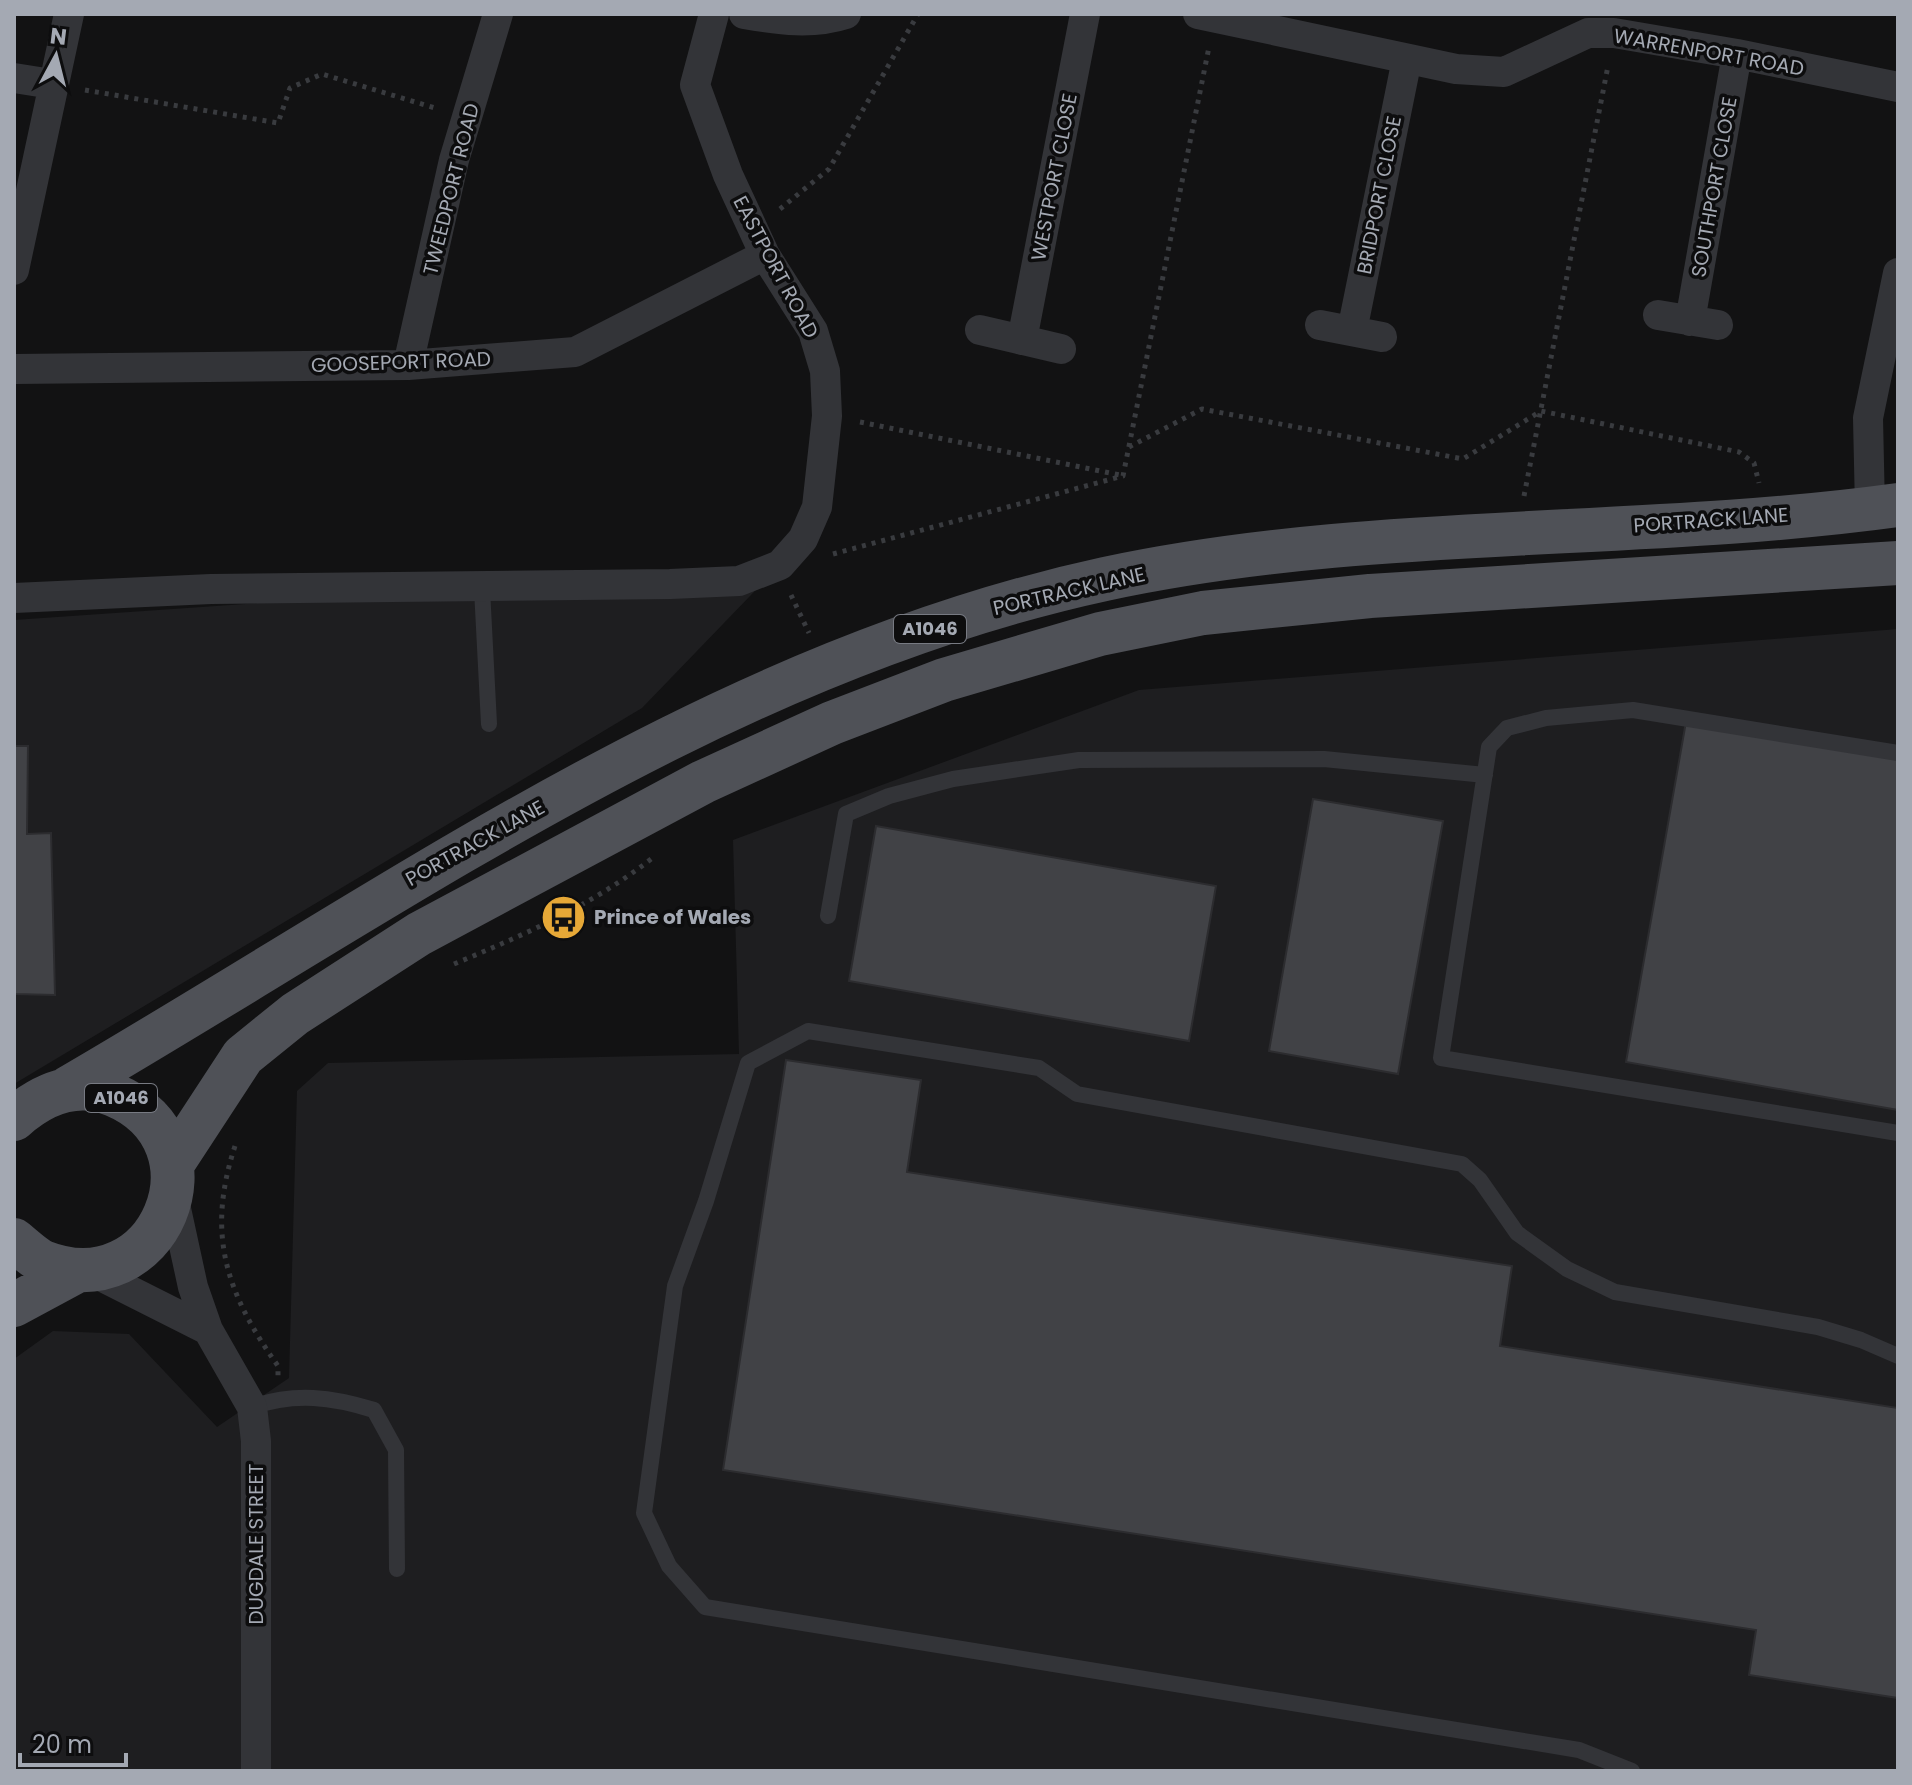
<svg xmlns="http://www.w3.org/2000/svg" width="1912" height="1785" font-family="Poppins,sans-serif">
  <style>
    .built { fill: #1e1e20 }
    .building { fill: #414246; stroke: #2c2c2f; stroke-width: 2 }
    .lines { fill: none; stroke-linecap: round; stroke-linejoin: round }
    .path { stroke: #393b3f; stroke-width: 5; stroke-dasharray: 4 6; stroke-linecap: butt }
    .lane { stroke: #333438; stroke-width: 16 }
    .street { stroke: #333438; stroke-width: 30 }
    .primary { stroke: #4f5157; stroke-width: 44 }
    .labels { text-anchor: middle; stroke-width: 7; stroke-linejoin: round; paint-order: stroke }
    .shield { fill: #0d0d0e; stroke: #777a82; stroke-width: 2 }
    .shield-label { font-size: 18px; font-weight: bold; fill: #a4a9b3 }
    .street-label { font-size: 20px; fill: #a4a9b3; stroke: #0d0d0e }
    .poi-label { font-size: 20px; font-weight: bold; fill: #a4a9b3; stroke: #0d0d0e; text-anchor: start }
  </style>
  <rect width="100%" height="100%" fill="#121213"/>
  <!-- built -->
  <path class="built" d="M778 567 642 708 14 1084V620Z
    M1898 629V1771H14V1359L53 1331 129 1334 217 1427 289 1378 297 1091 328 1063 739 1054 733 840 1139 690Z"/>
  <!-- building -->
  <path class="building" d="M1687 716 1898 753V1110L1626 1062Z
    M14 746H28L27 834 51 833 55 995 14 994Z
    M1313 799 1443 821 1398 1074 1269 1051Z
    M876 826 1216 886 1189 1041 849 981Z
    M786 1060 921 1080 907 1172 1512 1266 1500 1346 1898 1408V1698L1749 1675 1756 1630 723 1470Z"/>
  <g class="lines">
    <!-- path -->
    <path class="path" d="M85 90 278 123 290 88 322 74 435 108
      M780 209 829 169 918 14
      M860 422 1120 475
      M1129 447 1202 409 1463 459 1541 411 1739 452 1754 463 1759 483
      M1524 496 1608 66
      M833 554 1123 476 1209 47
      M791 595 809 633
      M454 964C526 934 593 905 655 856
      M235 1146C206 1234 226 1293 278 1366V1376"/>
    <!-- lane -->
    <path class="lane" d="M482 589 489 724
      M1898 753 1633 710 1546 718 1507 728 1489 747 1441 1058 1898 1133
      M828 916 846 814 889 796 953 779 1079 760 1324 759 1485 775
      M252 1407C295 1392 332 1397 374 1410L396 1450 397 1569
      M1632 1771 1579 1750 705 1607 669 1566 644 1513 675 1286 706 1201 748 1063 808 1031 1039 1068 1077 1094 1462 1164 1480 1180 1517 1233 1567 1269 1615 1292 1818 1327 1861 1340 1898 1356"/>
    <!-- street -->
    <path class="street" d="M744 14C780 20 812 25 846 14
      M1198 14 1456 69 1504 72 1588 33H1614L1737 54 1898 87
      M14 78 52 84
      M14 270 69 14
      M1658 315 1718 325
      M1690 321 1737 54
      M1320 325 1382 337
      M980 330 1061 349
      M1352 331 1407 59
      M1022 340 1085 14
      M408 365 454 160 498 14
      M14 369 408 365 575 352 765 255
      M1870 509 1868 418 1898 273
      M14 598 211 589 670 584 739 581 780 565 803 539 817 507 827 416 825 371 813 331 765 255 728 175 695 85 714 14
      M173 1195 193 1287 208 1330 252 1407 256 1441V1771
      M89 1270 208 1330"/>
    <!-- primary -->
    <path class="primary" d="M68 1088C401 894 721 662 1105 579 1366 523 1635 541 1898 505
      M14 1119C42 1094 76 1079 114 1095 228 1143 160 1308 43 1262 33 1257 23 1247 14 1240
      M173 1163 243 1056 295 1014 419 934 703 782 832 723 944 680 1100 634 1203 613 1370 596 1898 563
      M14 1305 79 1270"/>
  </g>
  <!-- icons -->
  <defs>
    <symbol id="bus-disc" viewBox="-11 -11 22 22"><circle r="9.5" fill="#e6a837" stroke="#0d0d0e"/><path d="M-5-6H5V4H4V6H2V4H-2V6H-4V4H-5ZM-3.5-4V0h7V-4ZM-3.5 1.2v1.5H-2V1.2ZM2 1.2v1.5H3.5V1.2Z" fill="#111"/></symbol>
  </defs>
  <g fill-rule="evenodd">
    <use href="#bus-disc" x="538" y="892" width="51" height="51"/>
  </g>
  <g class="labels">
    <!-- shield labels -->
    <g class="shield">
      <rect x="894" y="615" width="72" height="28" rx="6"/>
      <rect x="85" y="1084" width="72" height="28" rx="6"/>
    </g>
    <g class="shield-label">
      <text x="930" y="635">A1046</text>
      <text x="121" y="1104">A1046</text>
    </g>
    <!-- street labels -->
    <g class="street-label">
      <text transform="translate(1709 52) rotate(10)" y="7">WARRENPORT ROAD</text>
      <text transform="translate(1054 177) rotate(-79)" y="7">WESTPORT CLOSE</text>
      <text transform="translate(1714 187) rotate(-80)" y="7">SOUTHPORT CLOSE</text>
      <text transform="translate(451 189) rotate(-76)" y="7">TWEEDPORT ROAD</text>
      <text transform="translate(1379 195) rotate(-79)" y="7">BRIDPORT CLOSE</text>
      <text transform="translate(776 267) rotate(62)" y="7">EASTPORT ROAD</text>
      <text transform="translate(401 362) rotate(-2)" y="7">GOOSEPORT ROAD</text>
      <text transform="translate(1711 520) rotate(-4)" y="7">PORTRACK LANE</text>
      <text transform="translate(1069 591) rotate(-13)" y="7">PORTRACK LANE</text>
      <text transform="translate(475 843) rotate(-29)" y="7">PORTRACK LANE</text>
      <text transform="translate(256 1544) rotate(-90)" y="7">DUGDALE STREET</text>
    </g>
    <!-- poi labels -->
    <g class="poi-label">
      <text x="594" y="924">Prince of Wales</text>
    </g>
  </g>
  <!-- border -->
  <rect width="1912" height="1785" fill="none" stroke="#a4a9b3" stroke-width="32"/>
  <!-- north arrow -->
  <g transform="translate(56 56) rotate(7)" stroke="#0d0d0e" stroke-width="6" paint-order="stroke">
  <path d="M0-6L14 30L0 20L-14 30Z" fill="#a4a9b3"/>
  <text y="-12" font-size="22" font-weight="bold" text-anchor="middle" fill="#a4a9b3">N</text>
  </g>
  <!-- scale -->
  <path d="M20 1753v12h106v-12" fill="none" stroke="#a4a9b3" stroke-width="4"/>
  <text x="32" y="1753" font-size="24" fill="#a4a9b3" stroke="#0d0d0e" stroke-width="6" paint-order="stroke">20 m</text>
</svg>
